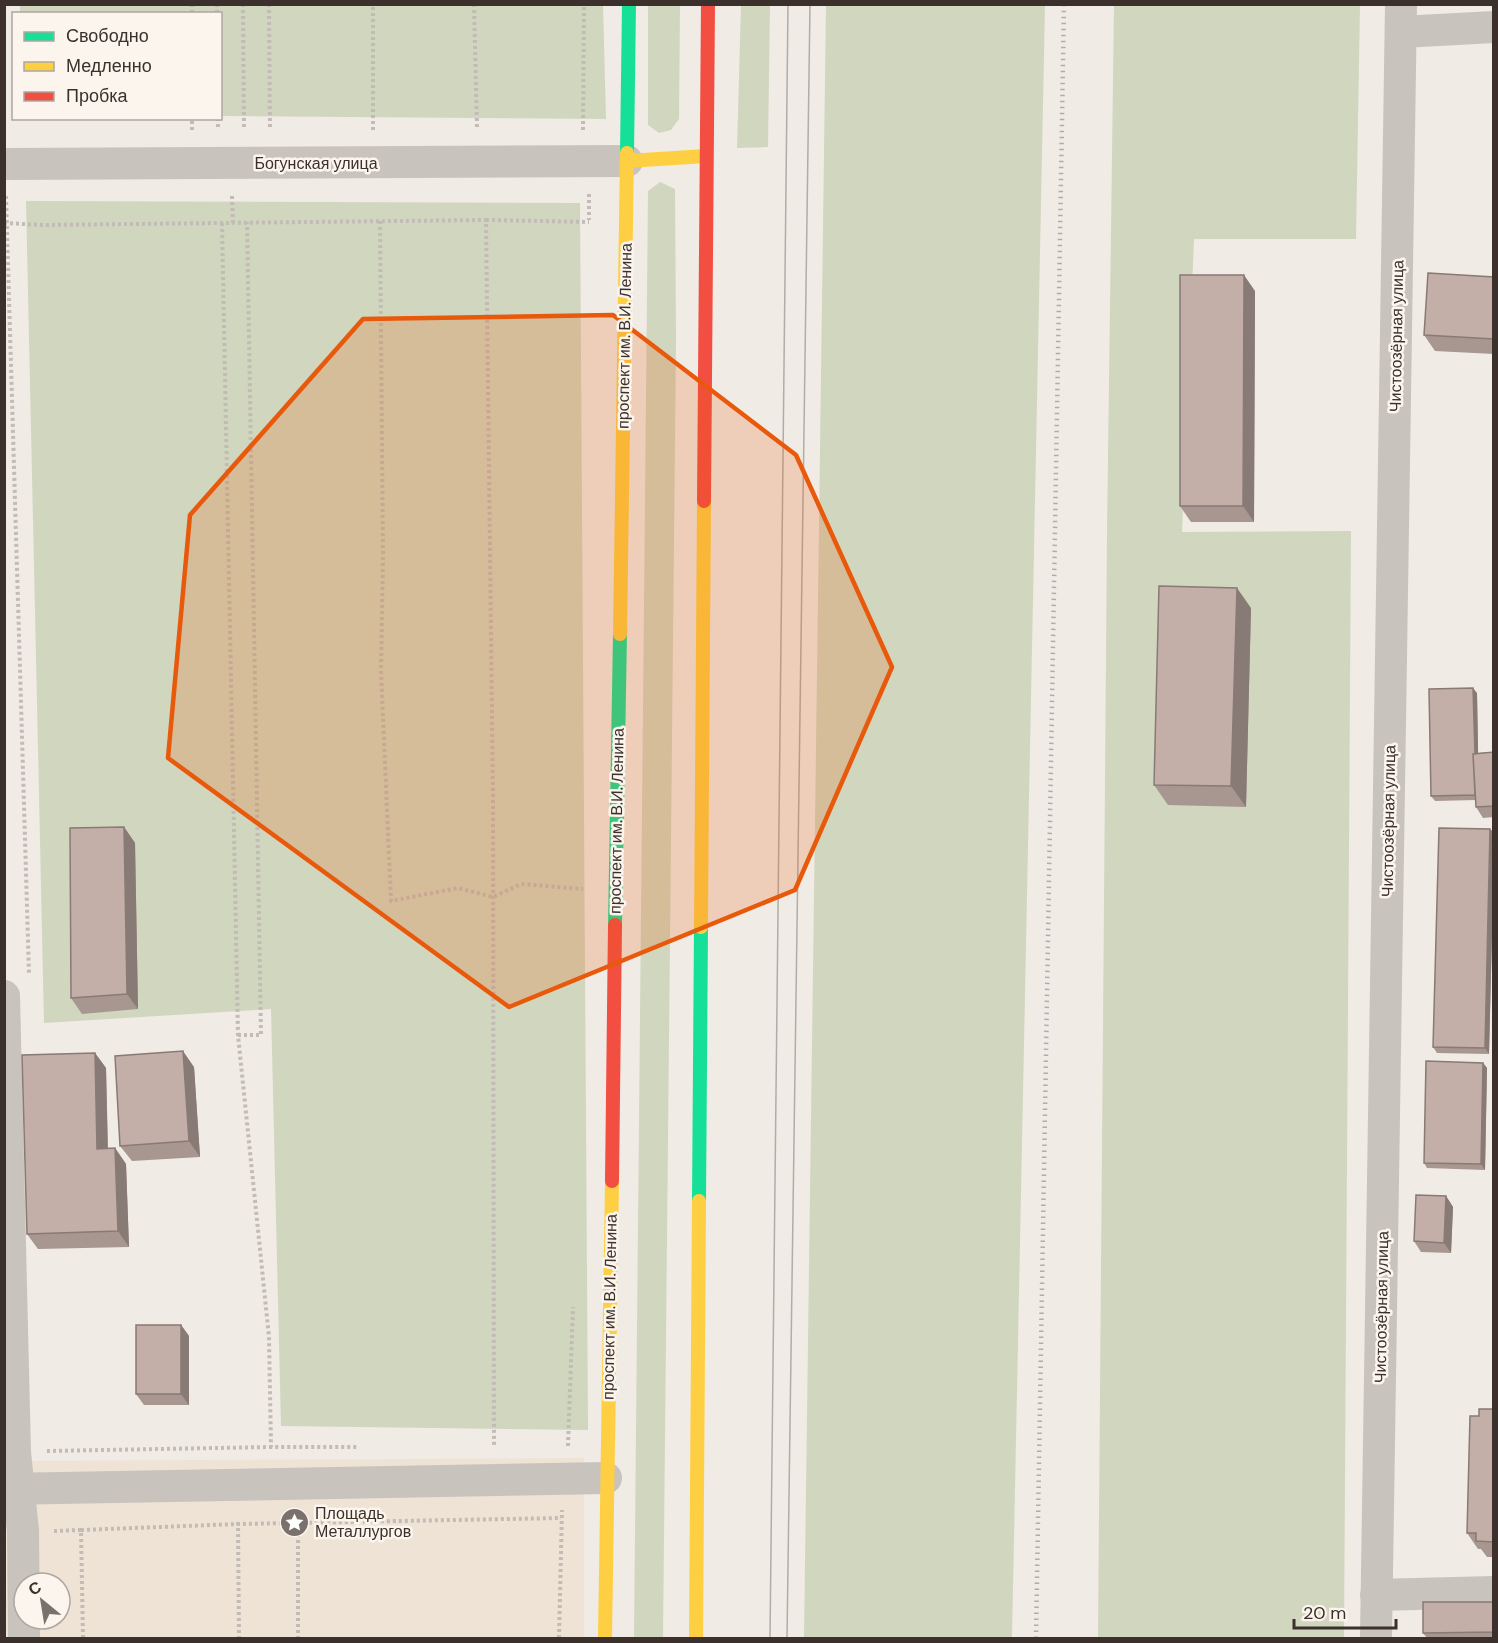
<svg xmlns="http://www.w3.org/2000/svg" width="1498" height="1643" font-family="'DM Sans',sans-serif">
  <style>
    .green { fill: #d1d6bf }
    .plaza { fill: #eee3d5; fill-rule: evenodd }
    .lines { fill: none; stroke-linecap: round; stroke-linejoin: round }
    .path { stroke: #c2bbb6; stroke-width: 4; stroke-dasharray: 3 3; stroke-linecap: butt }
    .street { stroke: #c9c3be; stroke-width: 32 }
    .fast { stroke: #16e098; stroke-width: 14 }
    .slow { stroke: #ffcf43; stroke-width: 14 }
    .jam { stroke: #f24e42; stroke-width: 14 }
    .tram { stroke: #b1aca8; stroke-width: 1.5 }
    .rail { stroke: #b1aca8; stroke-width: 4.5; stroke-dasharray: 1.5 4.5; stroke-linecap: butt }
    .wall { fill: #a89690 }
    .shaded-wall { fill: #887a75 }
    .building { fill: #c3afa7; stroke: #887a75; stroke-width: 1.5 }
    .marked { fill: #e8590c; fill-opacity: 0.2; stroke: #e8590c; stroke-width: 4.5; stroke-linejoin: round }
    .labels { text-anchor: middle; stroke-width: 5; stroke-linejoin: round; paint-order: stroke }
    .street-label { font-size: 16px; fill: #3b302b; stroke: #fbf5ee }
    .poi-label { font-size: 16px; fill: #3b302b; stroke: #fbf5ee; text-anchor: start }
  </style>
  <rect width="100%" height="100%" fill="#f0ebe5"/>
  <!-- green -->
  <path class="green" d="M20 5H603L606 119 221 116 220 14H20Z
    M648 5H680L679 119 671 130 659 133 648 125Z
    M741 5H770L768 147 737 148Z
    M826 5H1045L1012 1638H804Z
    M1114 5H1360L1356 239H1194L1182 532 1351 531 1344 1638H1098L1107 533Z
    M660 182 675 189 676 339 663 1638H634L648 191Z
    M26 201 580 203 588 1430 281 1426 271 1009 44 1023Z"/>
  <!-- plaza -->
  <path class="plaza" d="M584 1458V1638H5L4 1461ZM24 1583H60V1619H24Z"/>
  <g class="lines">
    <!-- path -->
    <path class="path" d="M192 4V14
      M217 4V14
      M243 4 244 130
      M269 4 270 130
      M474 4 477 127
      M218 118V130
      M192 130V118
      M373 130V4
      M583 130 584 4
      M589 194V220
      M6 196 29 974
      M232 196 233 223
      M486 220 589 222
      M380 221 383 555 381 670 391 901 458 888 493 897 521 884 583 889
      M4 223 43 225 486 220 493 797 494 1446
      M222 223 238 1035 269 1337 271 1447H358
      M238 1035H261L247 222
      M568 1446 573 1307
      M47 1451 271 1447
      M238 1522 239 1638
      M298 1522V1638
      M54 1531 81 1530
      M83 1638 81 1530 238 1524 561 1518
      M559 1638 562 1510"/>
    <!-- street -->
    <path class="street" d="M1401 32 1494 27
      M4 164 627 161
      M4 996 15 1452 23 1531 24 1638
      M4 1489 606 1478
      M1376 1595 1494 1592
      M1376 1638 1401 4"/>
    <!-- fast -->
    <path class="fast" d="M627 153 629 4
      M615 925 620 634
      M699 1201 701 927"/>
    <!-- slow -->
    <path class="slow" d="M627 161 706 156
      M620 634 627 153
      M701 927 704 501
      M605 1638 612 1181
      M696 1638 699 1201"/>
    <!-- jam -->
    <path class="jam" d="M704 501 708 4
      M612 1181 615 925"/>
    <!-- tram -->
    <path class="tram" d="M770 1638 788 4
      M787 1638 810 4"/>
    <!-- rail -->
    <path class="rail" d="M1036 1638 1064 4"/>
  </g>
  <!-- wall -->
  <path class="wall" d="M1494 277V354L1435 351 1424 335Z
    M1255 291 1254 522H1191L1180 506Z
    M1251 608 1246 807 1168 805 1154 785Z
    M1477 693 1478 753 1494 752V817L1483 818 1476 807V800L1435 801 1431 796Z
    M124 827 135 843 138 1009 82 1014 71 998Z
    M1490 829 1494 833V853L1489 1054 1437 1053 1433 1047Z
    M95 1053 106 1068 108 1148H115L126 1164 129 1247 38 1249 27 1234Z
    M1483 1063 1487 1068 1485 1170 1427 1168 1424 1163Z
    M194 1067 200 1157 132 1161 120 1146Z
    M1446 1196 1453 1207 1451 1253 1421 1252 1414 1241Z
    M181 1325 189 1336V1405H144L136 1394Z
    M1494 1409V1557H1487L1481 1549H1478L1467 1533 1479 1416Z
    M1494 1602V1637L1427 1638 1423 1633Z"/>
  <!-- shaded-wall -->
  <path class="shaded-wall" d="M1244 275 1255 291 1254 522 1243 506Z
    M1237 588 1251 608 1246 807 1231 786Z
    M1473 688 1477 693 1479 800 1475 795Z
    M124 827 135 843 138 1009 127 994Z
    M1490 829 1494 833V853L1489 1054 1485 1048Z
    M183 1051 194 1067 200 1157 189 1141Z
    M95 1053 106 1068 108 1164 97 1149Z
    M1483 1063 1487 1068 1485 1170 1481 1164Z
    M115 1148 126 1164 129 1247 118 1231Z
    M1446 1196 1453 1207 1451 1253 1444 1243Z
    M181 1325 189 1336V1405L181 1394Z"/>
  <!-- building -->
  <path class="building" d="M1428 273 1494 277V339L1424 335Z
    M1180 275H1244L1243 506H1180Z
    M1159 586 1237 588 1231 786 1154 785Z
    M1473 688 1475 754H1473L1475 795 1431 796 1429 689Z
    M1494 752V806L1476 807 1473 754Z
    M124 827 127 994 71 998 70 828Z
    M1439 828 1490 829 1485 1048 1433 1047Z
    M183 1051 189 1141 120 1146 115 1056Z
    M95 1053 97 1149 115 1148 118 1231 27 1234 22 1055Z
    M1426 1061 1483 1063 1481 1164 1424 1163Z
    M1416 1195 1446 1196 1444 1243 1414 1241Z
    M136 1325H181V1394H136Z
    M1479 1409H1494V1542L1476 1541V1533H1467L1470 1416H1479Z
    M1423 1602H1494V1632L1423 1633Z"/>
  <!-- marked area -->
  <path class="marked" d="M613 315 796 455 892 667 795 890 509 1007 168 758 190 515 363 319Z"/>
  <!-- icons -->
  <defs>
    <symbol id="sight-disc" viewBox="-11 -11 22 22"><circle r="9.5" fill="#7a716c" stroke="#fbf5ee"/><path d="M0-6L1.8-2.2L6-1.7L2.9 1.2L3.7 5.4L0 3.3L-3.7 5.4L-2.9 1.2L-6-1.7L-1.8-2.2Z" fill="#fff"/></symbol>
  </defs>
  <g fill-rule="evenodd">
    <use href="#sight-disc" x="278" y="1506" width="33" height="33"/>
  </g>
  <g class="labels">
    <!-- street labels -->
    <g class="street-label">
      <text x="316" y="169">Богунская улица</text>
      <text transform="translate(624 336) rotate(-89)" y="6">проспект им. В.И. Ленина</text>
      <text transform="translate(1396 336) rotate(-89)" y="6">Чистоозёрная улица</text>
      <text transform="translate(616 821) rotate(-89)" y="6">проспект им. В.И. Ленина</text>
      <text transform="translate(1388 821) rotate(-89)" y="6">Чистоозёрная улица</text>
      <text transform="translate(609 1307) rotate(-89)" y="6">проспект им. В.И. Ленина</text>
      <text transform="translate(1381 1307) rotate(-89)" y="6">Чистоозёрная улица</text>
    </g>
    <!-- poi labels -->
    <g class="poi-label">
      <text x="315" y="1519">Площадь<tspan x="315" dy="18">Металлургов</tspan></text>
    </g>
  </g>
  <!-- border -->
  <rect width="1498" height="1643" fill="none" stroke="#3b302b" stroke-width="12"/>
  <!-- legend -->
  <rect x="12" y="12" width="210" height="108" fill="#fbf5ee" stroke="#aea6a0" stroke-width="1.5"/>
  <rect x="24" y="32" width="30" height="9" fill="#16e098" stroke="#aea6a0" stroke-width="1.5"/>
  <text x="66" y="42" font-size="18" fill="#3b302b">Свободно</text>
  <rect x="24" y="62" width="30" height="9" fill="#ffcf43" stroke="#aea6a0" stroke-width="1.5"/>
  <text x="66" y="72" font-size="18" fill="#3b302b">Медленно</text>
  <rect x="24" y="92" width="30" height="9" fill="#f24e42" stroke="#aea6a0" stroke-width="1.5"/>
  <text x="66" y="102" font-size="18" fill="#3b302b">Пробка</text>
  <!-- north arrow -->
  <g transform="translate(42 1601) rotate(330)"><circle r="28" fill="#fbf5ee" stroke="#aea6a0" stroke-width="1.5"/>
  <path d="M0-4.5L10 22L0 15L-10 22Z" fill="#7a716c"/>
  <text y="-9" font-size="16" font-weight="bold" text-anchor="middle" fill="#3b302b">С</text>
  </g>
  <!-- scale -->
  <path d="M1294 1619v9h102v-9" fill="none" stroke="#3b302b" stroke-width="3"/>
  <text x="1303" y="1619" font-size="18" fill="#3b302b" stroke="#fbf5ee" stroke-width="4.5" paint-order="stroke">20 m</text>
</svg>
